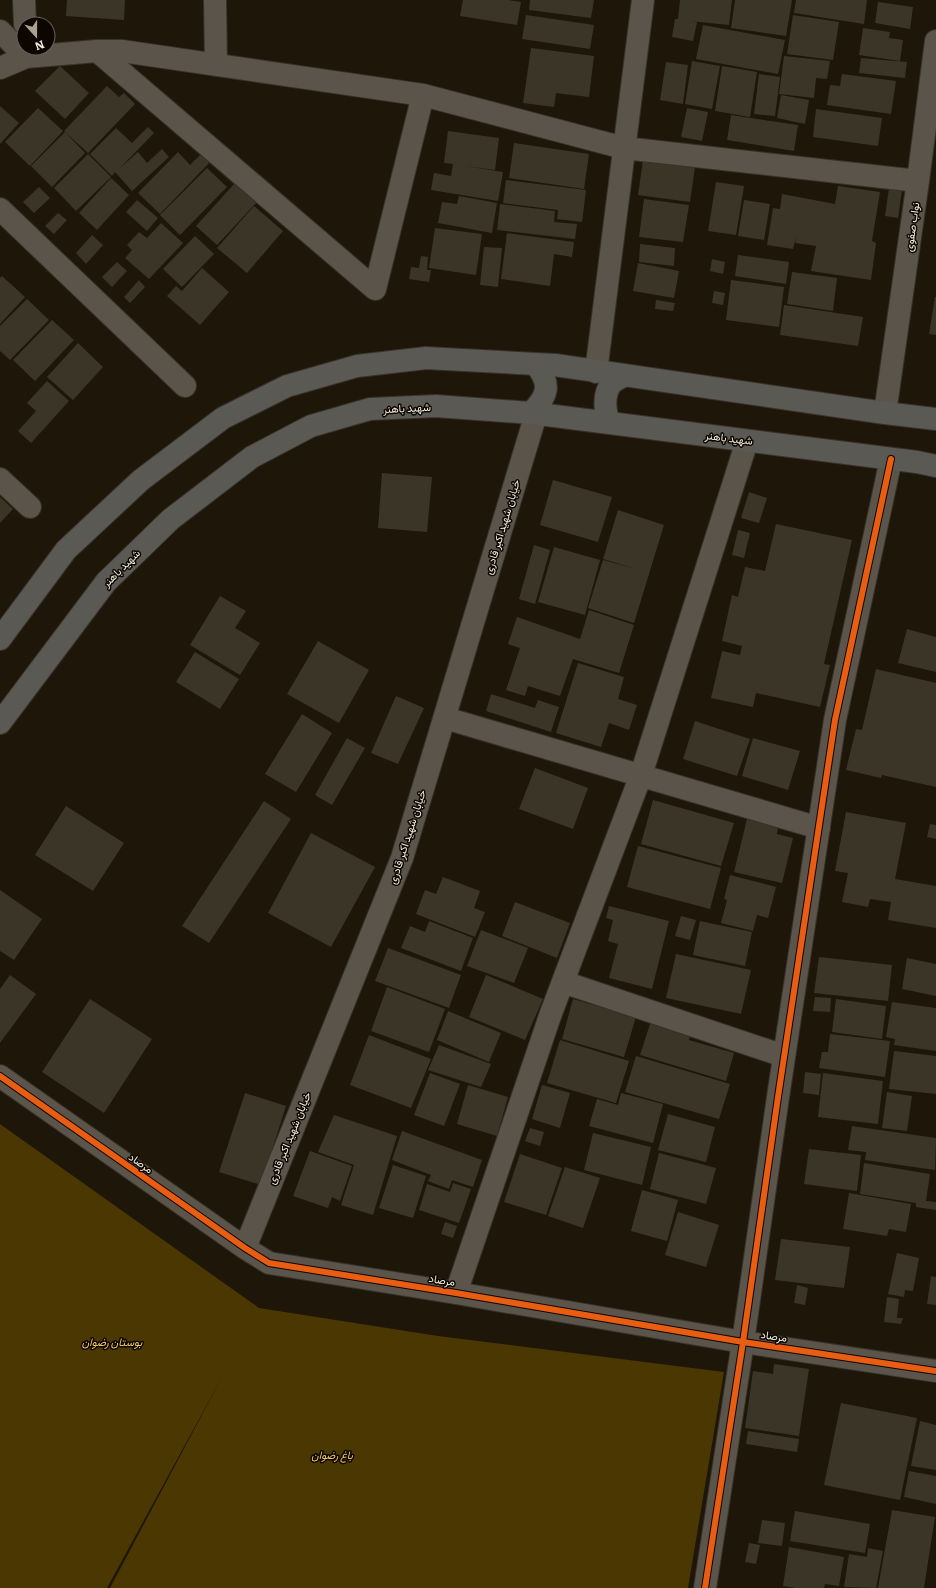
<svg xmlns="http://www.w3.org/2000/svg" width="936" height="1588" font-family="Literata,Vazirmatn,serif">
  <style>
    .green { fill: #4b3701 }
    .building { fill: #3b3527 }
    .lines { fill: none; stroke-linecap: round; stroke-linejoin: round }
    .minor-casing { stroke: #373229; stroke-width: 24 }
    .major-casing { stroke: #373229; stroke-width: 24 }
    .minor { stroke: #5a544a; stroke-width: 22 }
    .major { stroke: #5b5954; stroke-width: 22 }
    .cycleway-casing { stroke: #0b0600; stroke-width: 8 }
    .cycleway { stroke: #e95d12; stroke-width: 6 }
    .labels { text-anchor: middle; stroke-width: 3; stroke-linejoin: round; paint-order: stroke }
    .street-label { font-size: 11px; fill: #f4ecdb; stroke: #0b0600 }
    .park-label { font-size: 11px; font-style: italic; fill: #f8ca5e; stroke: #0b0600 }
  </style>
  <rect width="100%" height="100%" fill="#1e1709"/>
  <!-- green -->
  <path class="green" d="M0 1124 259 1308 438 1336 724 1372 688 1588H110L222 1377 107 1588H0Z"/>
  <!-- building -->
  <path class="building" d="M67 0H125L124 20 66 16Z
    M463 0H508L521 2 517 25 460 16Z
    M530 0H594L591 18 529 10Z
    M680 0H732L729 25 690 21 697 22 693 41 672 37 675 19H678Z
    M735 0H792L786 36 731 28Z
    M796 0H867L864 24 794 13Z
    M878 2 913 7 910 29 875 23Z
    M526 15 594 25 590 49 522 39Z
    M793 15 839 22 833 60 787 54Z
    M703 25 785 40 778 74 696 59Z
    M863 28 890 32 889 38 903 40 900 61 859 55Z
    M531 48 594 56 589 97 556 93 554 107 523 103Z
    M784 56 830 61 827 79 816 78 814 98 779 94Z
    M861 58 907 62 905 78 859 73Z
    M692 61 720 66 712 109 685 104Z
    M666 62 688 65 683 104 660 100Z
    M60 66 89 93 65 119 35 91Z
    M722 66 757 72 750 117 715 111Z
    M759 74 780 77 775 116 754 114Z
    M842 74 896 81 891 114 827 105 830 85 840 86Z
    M107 86 119 97 124 93 135 104 88 153 64 131Z
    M781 95 809 100 805 124 777 118Z
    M0 106 19 123 0 144Z
    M38 108 63 131 30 166 5 142Z
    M687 108 708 112 702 141 681 137Z
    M816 109 882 118 878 146 813 137Z
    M731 115 798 125 794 151 727 140Z
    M148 127 154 133 119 169 138 152 147 163 162 149 169 157 132 191 115 172 112 176 90 154 116 128 132 143Z
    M448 131 499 138 495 170 465 166 503 172 498 201 431 190 434 173 451 176 453 164 444 163Z
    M65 132 85 153 52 187 31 166Z
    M514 143 589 154 584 189 509 178Z
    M178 152 190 165 201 154 210 162 160 214 138 193Z
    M88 154 111 177 76 211 54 188Z
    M643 160 695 167 690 202 638 195Z
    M207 168 227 187 180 235 160 215Z
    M111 178 129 195 97 230 79 213Z
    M506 180 586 190 582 222 557 219 558 210 503 203Z
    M716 182 744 186 736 235 708 231Z
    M235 183 257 202 217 245 196 226Z
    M838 186 880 192 872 241 876 243 871 280 811 271 816 246 795 243 797 234 793 249 767 245 773 208 780 209 782 194 835 204Z
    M39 187 50 198 34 213 23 202Z
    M889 188 902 190 898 218 885 216Z
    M459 196 497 203 492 233 438 223 442 202 457 204Z
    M644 199 689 205 683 242 639 237Z
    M137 200 158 218 147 231 126 212Z
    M744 200 770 204 764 240 738 236Z
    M500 204 555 211 554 222 577 224 575 239 497 230Z
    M254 206 283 231 247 273 217 248Z
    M58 213 67 220 54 234 45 226Z
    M161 223 183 243 149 279 125 258 132 250 127 245 139 232 147 238Z
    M435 228 482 234 476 275 429 268Z
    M507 233 574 242 572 257 554 254 550 286 501 279Z
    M92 235 103 245 86 264 76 253Z
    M195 236 214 254 182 287 163 269Z
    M640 244 675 248 674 266 639 262Z
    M484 247 502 248 498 287 480 285Z
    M738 255 789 262 786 284 735 276Z
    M421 256 428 257 427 270H431L429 282 409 279 411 267 419 268Z
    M712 259 725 262 723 274 710 271Z
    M117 262 127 271 112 287 102 277Z
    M638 263 679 271 674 298 633 291Z
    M202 268 229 292 200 325 167 296 176 286 182 291Z
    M792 272 837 278 833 311 787 304Z
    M2 276 25 297 0 324V278Z
    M139 280 145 287 130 303 124 297Z
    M731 280 784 287 779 327 726 320Z
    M714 291 725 293 723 305 712 303Z
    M935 297H936V335L929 334Z
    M27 299 49 320 10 360 0 351V326Z
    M656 300 675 303 673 311 655 309Z
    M784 305 863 317 858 346 780 335Z
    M52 320 74 340 35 381 13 360Z
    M78 343 103 367 73 400 47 377Z
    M47 381 69 401 31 443 18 431 36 411 27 403Z
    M382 473 432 477 427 532 378 528Z
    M553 480 612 497 598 542 540 525Z
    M749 492 767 498 759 523 741 518Z
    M0 497 13 509 0 523Z
    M618 510 664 525 634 623 588 608 603 560 636 569 603 559Z
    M776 524 852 540 824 664 830 665 820 707 756 693 753 707 711 698 722 651 740 655 742 646 722 641 732 595 738 597 745 567 765 571Z
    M738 530 750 533 744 558 732 555Z
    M534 545 550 550 535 604 519 599Z
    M554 547 600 560 585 615 538 602Z
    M220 596 246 611 235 628 260 643 240 675 190 645Z
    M589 610 634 625 619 673 573 659 560 696 528 686 525 696 506 690 520 648 508 644 517 617 580 639Z
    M907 629 936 637V672L898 663Z
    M318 641 369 670 339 723 287 694Z
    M195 652 239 679 220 709 176 682Z
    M578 663 624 677 618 699 637 705 629 730 609 723 601 747 556 733Z
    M876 669 936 683V787L882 775 881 778 846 770 856 729 862 730Z
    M491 694 535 708 538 700 559 707 551 732 486 711Z
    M396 696 424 708 398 764 371 753Z
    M302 714 332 733 296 792 265 774Z
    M695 721 750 739 737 776 683 759Z
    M347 738 365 748 332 805 315 795Z
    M753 738 800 751 788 790 742 776Z
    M535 768 588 788 573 829 519 809Z
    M653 800 734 823 721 866 641 844Z
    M264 801 291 819 209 943 182 926Z
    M66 806 124 843 93 891 35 855Z
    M846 812 906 823 895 879 936 886V928L888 920 891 902 870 899 868 907 842 902 848 873 835 871Z
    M747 819 778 827 777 834 793 838 782 883 734 872Z
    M930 824 936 825V839L927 837Z
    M311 833 375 867 331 947 268 913Z
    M638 846 721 868 710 909 627 887Z
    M730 875 776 887 768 918 757 915 753 931 721 923 727 900 724 899Z
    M443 877 480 891 474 908 485 912 475 937 416 914 425 890 436 894Z
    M0 890 42 919 14 960 0 951Z
    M515 902 570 923 557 958 502 936Z
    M609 906 669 921 652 989 609 978 618 944 608 941 613 920 606 918Z
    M681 916 696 920 690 940 675 936Z
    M429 921 473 938 461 971 401 948 410 926 425 932Z
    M700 921 752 932 745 966 693 955Z
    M481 930 528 948 514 983 467 966Z
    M388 948 461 975 449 1008 375 981Z
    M676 954 751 970 741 1014 666 998Z
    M819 957 892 965 888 1001 814 993Z
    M907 958 936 964V996L902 989Z
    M10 975 36 994 0 1043V989Z
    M486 975 543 999 525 1040 469 1017Z
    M387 987 445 1009 429 1052 371 1031Z
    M815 997 831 998 830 1012 813 1011Z
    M90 999 152 1039 104 1113 42 1072Z
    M573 999 636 1017 624 1057 562 1039Z
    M836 999 886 1006 882 1039 832 1032Z
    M892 1002 936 1008V1051L894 1045 895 1039 886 1037Z
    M448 1011 501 1033 489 1062 437 1040Z
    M651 1021 691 1033 689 1040 734 1053 726 1081 640 1055Z
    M830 1034 890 1041 885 1077 819 1068 822 1052H828Z
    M369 1035 431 1059 411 1108 350 1085Z
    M560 1040 629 1061 616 1103 547 1083Z
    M439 1045 491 1064 481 1087 428 1070Z
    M894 1051 936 1056V1094L889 1089Z
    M636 1056 730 1084 719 1119 625 1092Z
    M805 1072 821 1074 819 1095 803 1093Z
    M430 1073 460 1084 444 1126 414 1115Z
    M823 1073 883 1081 878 1124 818 1117Z
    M468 1085 508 1097 497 1136 457 1124Z
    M542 1085 570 1093 560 1128 532 1119Z
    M887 1092 912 1096 907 1131 882 1128Z
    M245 1093 286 1106 261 1185 219 1172Z
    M621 1093 663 1104 653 1143 589 1126 597 1099 618 1105Z
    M668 1114 715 1127 706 1162 658 1150Z
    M334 1115 397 1136 373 1215 341 1205 354 1165 318 1152Z
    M852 1126 936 1138 935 1170 865 1160 866 1152 848 1150Z
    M530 1128 544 1132 540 1146 525 1141Z
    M402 1131 482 1160 473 1187 452 1180 449 1189 428 1181 431 1175 392 1160Z
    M593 1133 651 1147 642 1185 584 1170Z
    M809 1149 861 1155 857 1191 804 1184Z
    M310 1151 352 1166 340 1201 332 1197 328 1208 293 1196Z
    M659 1153 716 1168 706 1204 650 1189Z
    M520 1154 562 1168 546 1215 504 1202Z
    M864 1163 930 1174 926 1201 936 1202V1210L916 1207V1203L860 1194Z
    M393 1165 426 1176 413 1218 379 1208Z
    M565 1167 600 1178 583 1228 548 1216Z
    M453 1183 471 1189 459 1223 419 1210 427 1184 450 1192Z
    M642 1190 678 1200 667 1241 631 1231Z
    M849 1193 911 1204 906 1232 889 1229 887 1236 843 1229Z
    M678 1212 719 1225 706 1267 665 1255Z
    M445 1222 457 1226 453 1238 441 1234Z
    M781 1239 850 1247 844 1288 775 1280Z
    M897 1253 919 1258 913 1291 905 1290 904 1297 888 1294Z
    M931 1276 936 1277V1305L927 1304Z
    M797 1285 808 1288 805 1305 794 1303Z
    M887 1297 899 1299 897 1318H903L901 1324 884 1322Z
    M774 1364 809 1369 799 1436 745 1428 753 1371 773 1374Z
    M841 1403 917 1418 900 1500 824 1485Z
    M920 1421 936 1425V1470L911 1466Z
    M748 1431 799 1439 797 1452 746 1444Z
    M909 1471 936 1476V1504L904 1497Z
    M892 1510 935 1517 924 1588H878Z
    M795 1511 870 1524 865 1553 790 1541Z
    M762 1520 785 1523 782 1546 758 1543Z
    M749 1543 760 1545 756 1564 745 1562Z
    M789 1547 844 1557 839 1586 825 1584 824 1588H795L783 1586Z
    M868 1548 883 1551 876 1588 844 1587 849 1554 867 1557Z"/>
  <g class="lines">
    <defs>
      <path id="minor" d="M24 0 25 24
        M215 0 216 65
        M0 31 26 57
        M97 51 375 289 423 95
        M0 68 26 57 97 51H122L423 95 624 148 918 181
        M0 209 185 386
        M596 372 643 0
        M885 413 918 181 936 41
        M0 479 30 507
        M445 718 819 828
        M563 982 784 1056
        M0 1076 245 1248 269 1263 456 1293 743 1342 936 1371
        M245 1248 402 858 536 414
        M456 1293 550 1016 641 775 747 441
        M705 1588 743 1342 778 1097 835 720 891 459"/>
      <path id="major" d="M531 413C548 396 552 384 535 364
        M610 423C604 412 603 393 612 383 615 380 620 378 623 376
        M0 639 66 550 141 480 223 418 287 386 357 366 426 358 555 365 885 413 936 419
        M0 723 106 582 171 519 252 457 311 426 370 409 436 406 531 413 917 462 936 466"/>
    </defs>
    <!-- minor casing -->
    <use href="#minor" class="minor-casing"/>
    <!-- major casing -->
    <use href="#major" class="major-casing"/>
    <!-- minor -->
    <use href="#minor" class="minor"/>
    <!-- major -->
    <use href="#major" class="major"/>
    <defs>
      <path id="cycleway" d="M0 1076 245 1248 269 1263 456 1293 743 1342 936 1371
        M705 1588 743 1342 778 1097 835 720 891 459"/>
    </defs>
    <!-- cycleway casing -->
    <use href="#cycleway" class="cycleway-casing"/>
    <!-- cycleway -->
    <use href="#cycleway" class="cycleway"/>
  </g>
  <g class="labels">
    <!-- street labels -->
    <g class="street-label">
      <text transform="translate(912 227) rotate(-82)" y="4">نواب صفوی</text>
      <text transform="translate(407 408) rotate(-3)" y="4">شهید باهنر</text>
      <text transform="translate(729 438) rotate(7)" y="4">شهید باهنر</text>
      <text transform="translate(502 527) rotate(-73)" y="4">خیابان شهید اکبر قادری</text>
      <text transform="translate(121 568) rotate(-45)" y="4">شهید باهنر</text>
      <text transform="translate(407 837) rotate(-72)" y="4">خیابان شهید اکبر قادری</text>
      <text transform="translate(289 1138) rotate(-68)" y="4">خیابان شهید اکبر قادری</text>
      <text transform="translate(141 1163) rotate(35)" y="4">مرصاد</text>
      <text transform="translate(442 1280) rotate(9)" y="4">مرصاد</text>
      <text transform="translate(774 1336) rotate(8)" y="4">مرصاد</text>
    </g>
    <!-- park labels -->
    <g class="park-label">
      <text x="112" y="1346">بوستان رضوان</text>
      <text x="332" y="1459">باغ رضوان</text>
    </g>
  </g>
  <!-- north arrow -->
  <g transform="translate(36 36) rotate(159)"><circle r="19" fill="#0b0600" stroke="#686258"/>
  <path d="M0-3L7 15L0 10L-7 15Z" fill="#a9a192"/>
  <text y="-6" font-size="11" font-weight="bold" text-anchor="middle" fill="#f4ecdb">N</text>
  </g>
</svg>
